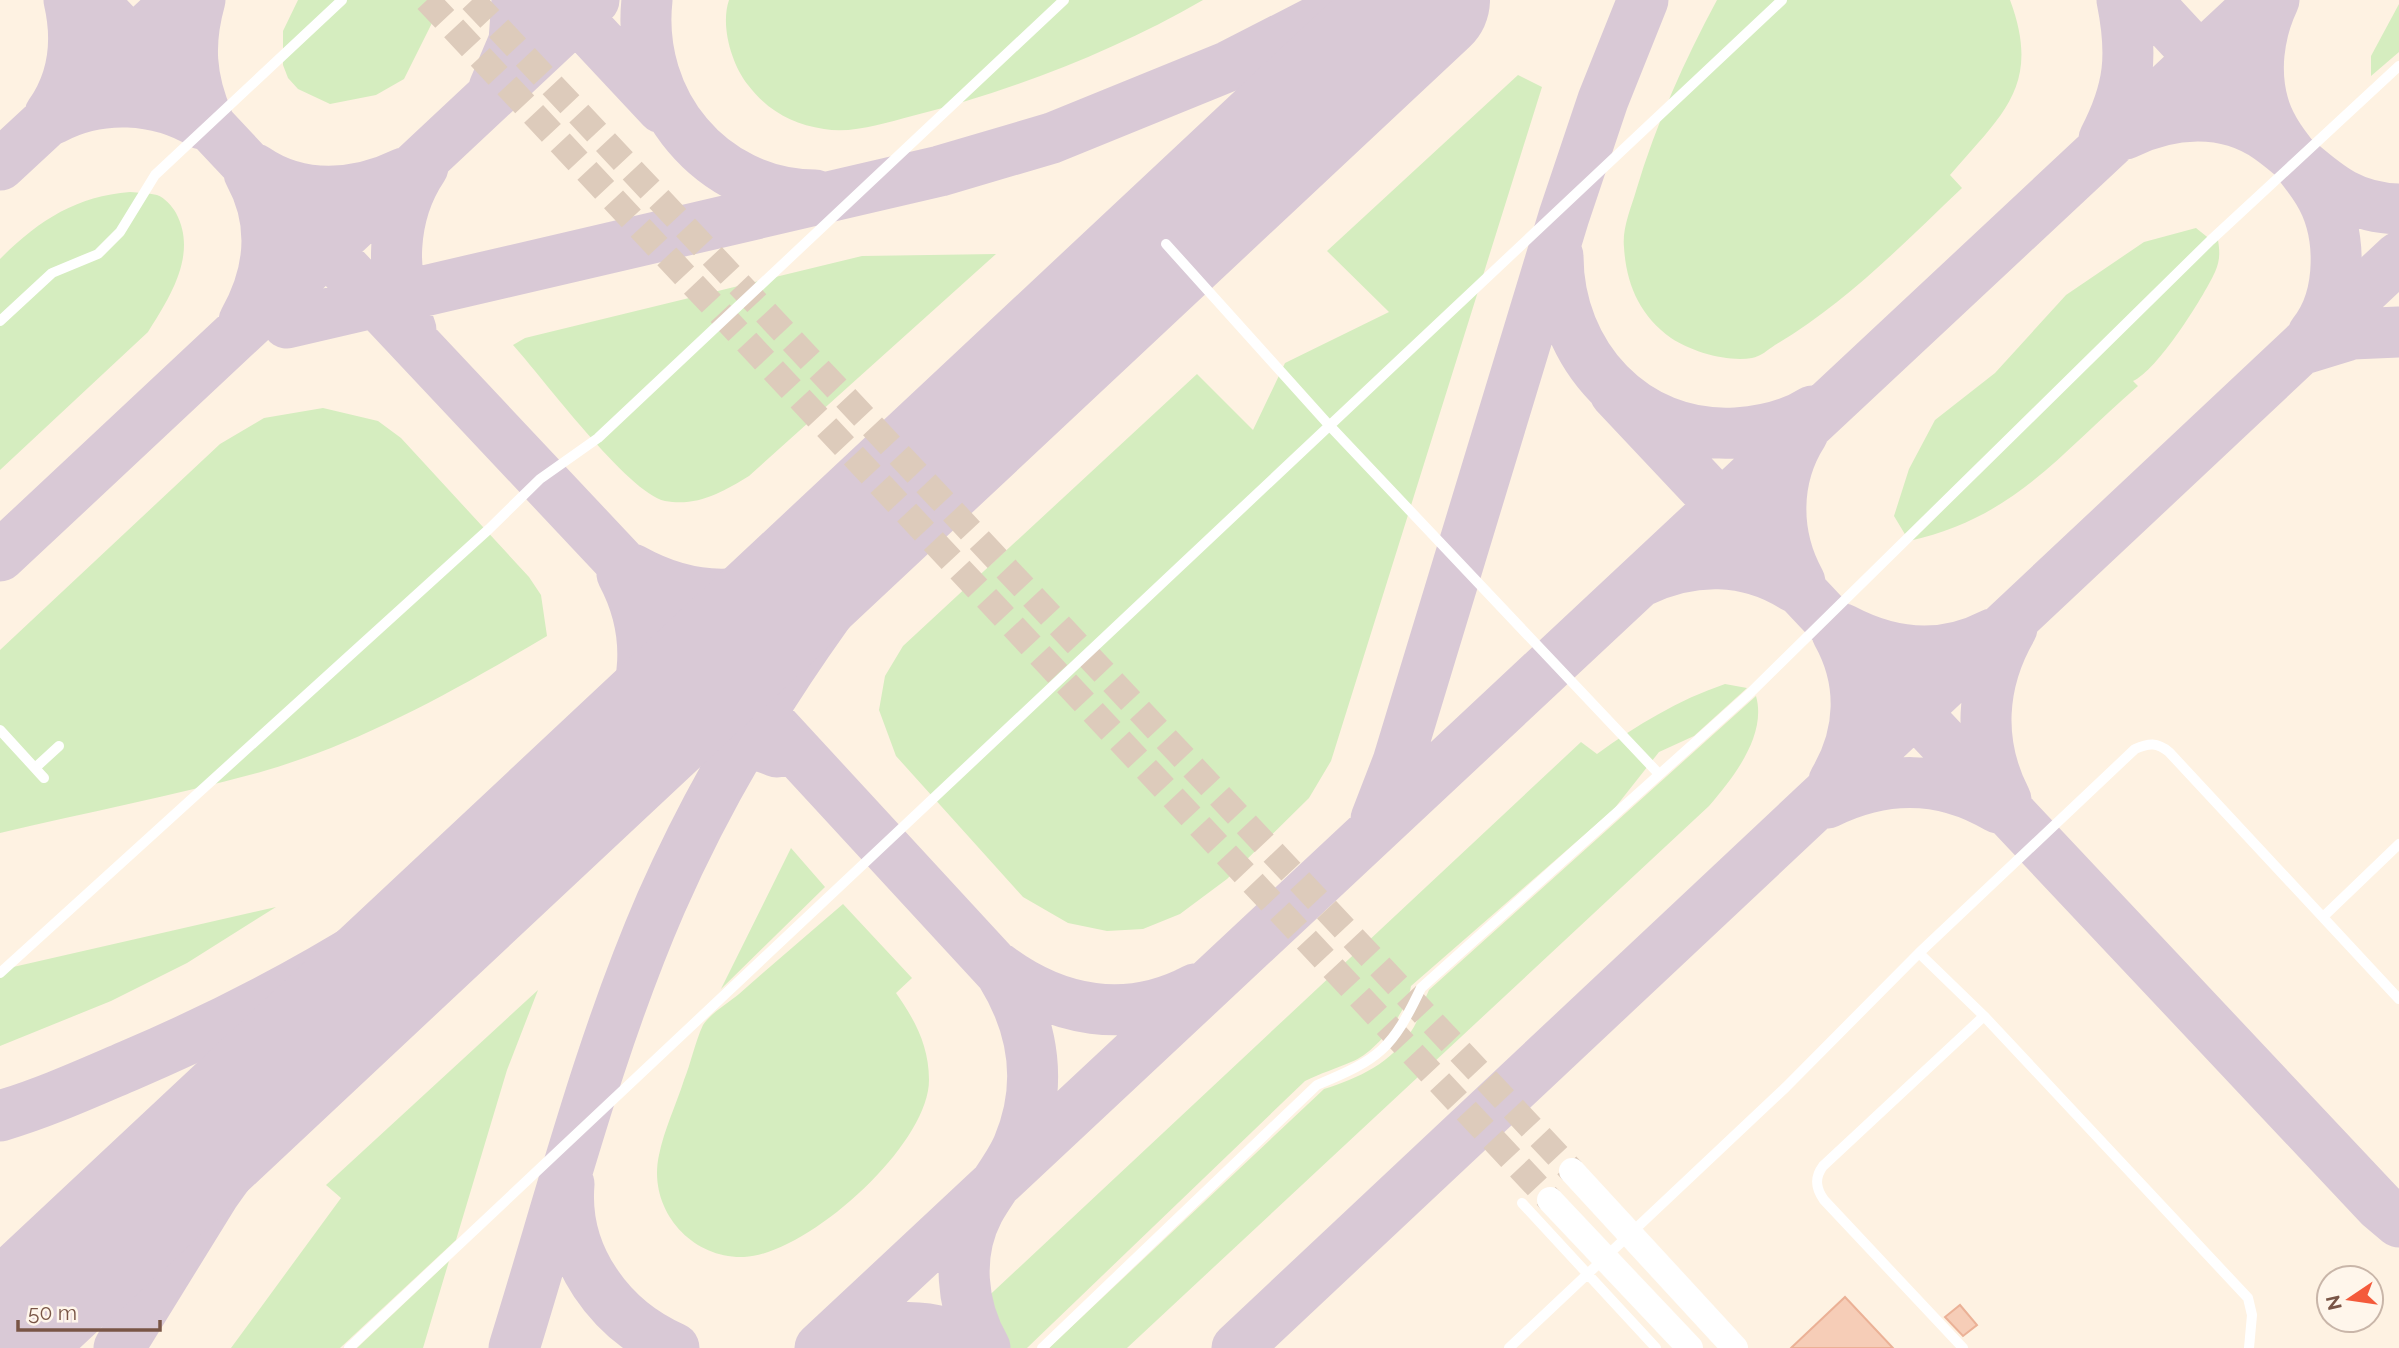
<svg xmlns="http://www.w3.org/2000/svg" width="2399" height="1348" font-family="Raleway,sans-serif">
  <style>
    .green { fill: #d5edbf }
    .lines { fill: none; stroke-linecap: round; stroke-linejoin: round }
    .taxiway { stroke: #d9c9d6; stroke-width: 51 }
    .runway { stroke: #d9c9d6; stroke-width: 128 }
    .building { fill: #f6cdb7; stroke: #ebb196; stroke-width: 2 }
    .tertiary-tunnel { stroke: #ddcbbb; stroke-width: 26; stroke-dasharray: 26 13; stroke-linecap: butt }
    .service { stroke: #fff; stroke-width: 10 }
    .tertiary { stroke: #fff; stroke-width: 26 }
  </style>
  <rect width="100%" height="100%" fill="#fef2e2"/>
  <!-- green -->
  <path class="green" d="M298 0H435L436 15 404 79 376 95 330 104 298 89 288 78 283 65V31Z
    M729 0H1203C1113 52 1013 90 912 116 885 123 852 134 824 129 792 124 768 111 748 85 732 65 720 26 729 0Z
    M1717 0H2010C2042 86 2002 114 1950 175L1962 188C1904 243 1845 304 1775 345 1769 349 1760 357 1752 358 1727 362 1692 352 1671 338 1640 316 1626 284 1624 247 1622 229 1631 208 1636 191 1656 124 1684 61 1717 0Z
    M2399 4V52L2371 76V56Z
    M1518 75 1542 87 1331 761 1309 798 1227 879 1180 914 1143 929 1107 931 1068 923 1023 897 896 756 879 710 885 676 903 646 1197 374 1253 430 1285 363 1389 312 1327 251Z
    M130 192C139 193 148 193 157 195 165 198 172 206 176 213 198 254 170 297 148 332L0 470V259C38 221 76 196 130 192Z
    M2196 228 2211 240H2218C2220 252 2220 261 2215 272 2203 298 2157 371 2133 381L2138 386C2059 454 2016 517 1909 541L1894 516 1909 469 1935 420 1995 373 2066 295 2144 242Z
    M996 254 749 476C723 492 697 507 665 501 628 493 542 377 513 345L525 338 862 256Z
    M323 408 378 421 401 438 529 577 541 595 547 636C457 689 366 741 264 771 178 795 88 812 0 833V650L220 444 264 418Z
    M1725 684 1747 688 1694 736 1659 752 1614 809 1411 986C1407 1012 1376 1053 1351 1062 1335 1069 1321 1073 1305 1081L1027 1348H933L1581 742 1597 754C1637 725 1678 700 1725 684Z
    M1756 696C1767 735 1734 777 1709 806L1127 1348H1049L1324 1089C1359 1078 1392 1063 1412 1030 1420 1018 1423 1002 1429 990Z
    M791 848 825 887 721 989Z
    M843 904 912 978 896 993C915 1020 929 1046 929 1080 929 1145 808 1254 744 1257 691 1259 647 1209 659 1155 664 1130 676 1105 684 1080 691 1063 695 1042 703 1025 710 1014 728 1003 739 994 773 964 808 934 843 904Z
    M276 907 187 963 111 1001 0 1046V970Z
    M538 990 507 1070 456 1240 340 1348H231L341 1198 326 1185Z
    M449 1261 423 1348H357Z"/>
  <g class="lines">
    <!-- taxiway -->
    <path class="taxiway" d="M92 0 717 665 1001 973C1035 1028 1043 1087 1018 1146 1008 1169 991 1188 979 1210 956 1254 961 1306 985 1348
      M200 0C188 43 190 78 208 120
      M561 0 662 108
      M647 0C636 101 710 194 815 195
      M2146 0 2223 83
      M2274 0C2258 34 2253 74 2265 110 2276 142 2301 163 2318 191 2343 231 2343 297 2313 334
      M494 88 514 41 517 0
      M50 114C74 80 78 39 69 0
      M53 119C99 94 158 97 202 124
      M2125 134C2170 112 2225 107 2269 138 2313 169 2337 208 2399 209
      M2104 139C2130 89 2133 55 2122 0
      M0 165 178 0
      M255 169C300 200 357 196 404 173
      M1558 256C1558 355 1634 439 1736 433 1762 431 1789 426 1812 411
      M244 321C271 273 276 222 249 173
      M287 323 940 171 1052 138 1229 66 1358 0
      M411 330C390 277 390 216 423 167
      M2303 349 2352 334 2399 332
      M1615 393 2380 1206 2399 1222
      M0 556 594 0
      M632 569C698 606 758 600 822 565
      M1642 581C1692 557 1747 557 1794 587
      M1800 582C1774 535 1774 478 1803 433
      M1843 629C1892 655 1942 660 1992 634
      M619 750C646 690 654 634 622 574
      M627 759C674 732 728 731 777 752
      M1834 781C1862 734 1864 681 1837 633
      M2006 800C1977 744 1980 683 2012 628
      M1827 803C1884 775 1943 775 1998 808
      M1376 819 1398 762 1564 216 1603 100 1643 0
      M997 967C1057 1012 1127 1025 1195 989
      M0 1116C44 1103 86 1084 128 1066 248 1015 365 951 470 874 538 824 601 766 666 712
      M569 1184C563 1256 610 1320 674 1348
      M0 1322 16 1315 58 1282
      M828 1341C877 1329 929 1315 974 1348
      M119 1348 214 1194 268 1118 423 940
      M514 1348C560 1200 599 1046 661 903 718 773 797 649 885 538 931 479 984 424 1033 368
      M820 1348 2262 0
      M1237 1348 2399 257"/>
    <!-- runway -->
    <path class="runway" d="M0 1335 1426 0"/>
  </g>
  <!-- building -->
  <path class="building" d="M1845 1297 1893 1348H1791Z
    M1960 1305 1977 1325 1963 1336 1945 1317Z"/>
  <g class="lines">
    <!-- tertiary-tunnel -->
    <path class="tertiary-tunnel" d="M427 0 1550 1200
      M472 0 1572 1171"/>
    <!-- service -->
    <path class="service" d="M1166 244 1328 424 1659 774
      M0 321 52 273 98 254 120 232 155 175 342 0
      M0 730 44 778
      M35 768 59 746
      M2323 917 2399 844
      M1919 953 1984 1016 2248 1298 2252 1315 2249 1348
      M0 973 489 529 540 479 598 438 1064 0
      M1522 1203 1656 1348
      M349 1348 1782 0
      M1042 1348 1317 1085C1380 1059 1392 1049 1421 988L1748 695 2211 240 2399 66
      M1509 1348 1786 1087 1919 953 2135 749C2149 743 2157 742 2169 752L2399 999
      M1963 1348 1824 1200C1816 1189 1814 1178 1823 1166L1984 1016"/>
    <!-- tertiary -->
    <path class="tertiary" d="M1572 1171 1735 1348
      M1550 1200 1690 1348"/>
  </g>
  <!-- north arrow -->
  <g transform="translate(2350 1299) rotate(257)"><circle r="33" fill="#fff6eb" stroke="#c9b6a9" stroke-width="2"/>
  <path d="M0-5L12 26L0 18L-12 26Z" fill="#f45a3b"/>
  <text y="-10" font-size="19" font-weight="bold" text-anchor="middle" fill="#795546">N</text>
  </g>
  <!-- scale -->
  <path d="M18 1320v10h142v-10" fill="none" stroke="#795546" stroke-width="3.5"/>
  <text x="28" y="1320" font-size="21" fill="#795546" stroke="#fff6eb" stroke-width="5" paint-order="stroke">50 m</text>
</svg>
